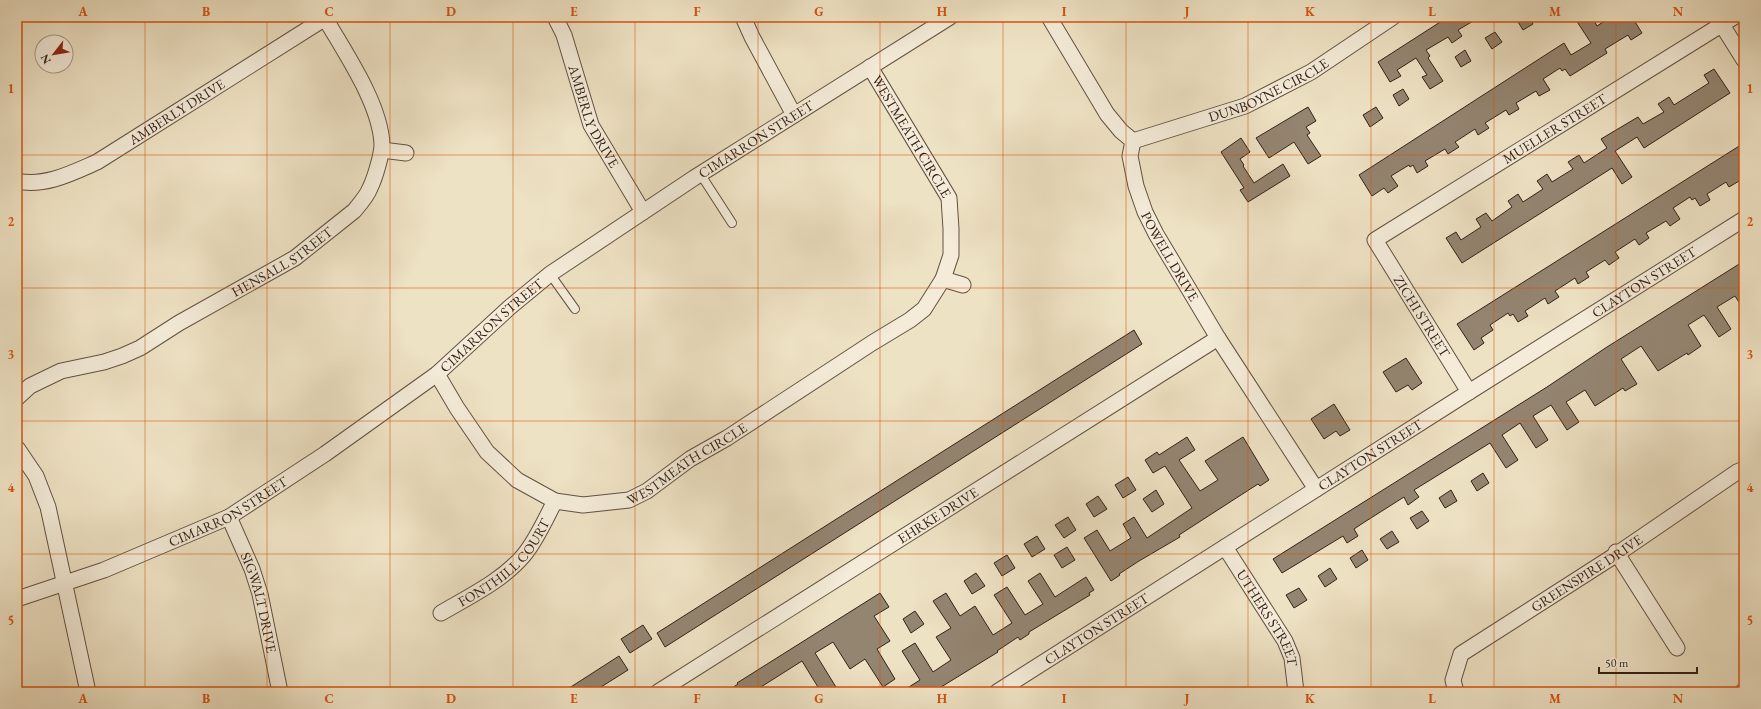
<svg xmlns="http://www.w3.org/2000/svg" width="1761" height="709" font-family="'EB Garamond',serif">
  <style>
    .building { fill: #948571; stroke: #332118 }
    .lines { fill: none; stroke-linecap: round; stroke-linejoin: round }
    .lane-casing { stroke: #625143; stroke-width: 10 }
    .street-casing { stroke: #625143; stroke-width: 17 }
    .lane { stroke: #f4ecd9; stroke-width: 8 }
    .street { stroke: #f4ecd9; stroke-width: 15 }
    .grid { fill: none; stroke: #d6530d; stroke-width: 1; stroke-opacity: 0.55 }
    .labels { text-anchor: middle; stroke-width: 3.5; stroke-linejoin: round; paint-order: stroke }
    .street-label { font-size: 14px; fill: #332118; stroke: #f4ecd9 }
    .neatline { fill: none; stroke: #d6530d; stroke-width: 1.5 }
    .grid-label { font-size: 13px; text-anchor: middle; font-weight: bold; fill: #d6530d }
  </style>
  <rect width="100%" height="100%" fill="#eee2c4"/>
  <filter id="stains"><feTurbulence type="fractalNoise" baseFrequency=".005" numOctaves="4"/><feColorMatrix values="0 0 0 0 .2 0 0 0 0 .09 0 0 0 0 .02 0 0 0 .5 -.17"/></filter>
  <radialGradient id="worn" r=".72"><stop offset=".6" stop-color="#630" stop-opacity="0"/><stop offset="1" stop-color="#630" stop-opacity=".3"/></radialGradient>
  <!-- building -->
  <path class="building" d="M1448 17H1480L1458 30 1462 36 1452 43 1448 37 1426 50 1430 56 1428 58 1443 81 1430 89 1422 77 1427 75 1416 58 1397 70 1401 76 1390 82 1378 62Z
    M1515 17H1529L1533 24 1523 30Z
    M1574 17H1592L1597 26 1611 17H1632L1642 33 1631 40 1628 35 1605 49 1607 53 1570 76 1565 69 1562 71 1560 68 1543 79 1550 90 1539 96 1536 91 1516 103 1519 109 1509 115 1506 110 1485 123 1489 128 1478 135 1475 129 1455 142 1459 147 1448 154 1445 149 1425 161 1428 166 1417 173 1413 165 1410 167 1409 165 1391 176 1398 186 1388 193 1384 188 1372 196 1359 175 1564 43 1571 55 1591 43Z
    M1495 32 1502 42 1492 49 1485 38Z
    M1465 50 1471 61 1461 67 1455 57Z
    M1714 69 1730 93 1644 148 1637 137 1615 151 1632 177 1622 184 1612 168 1462 263 1446 238 1456 232 1461 240 1481 227 1476 219 1486 213 1492 221 1512 207 1508 201 1518 194 1523 202 1543 189 1537 181 1547 174 1552 182 1573 169 1568 162 1579 155 1584 163 1607 148 1601 139 1638 117 1643 124 1664 112 1658 104 1669 97 1674 105 1709 83 1704 75Z
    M1403 89 1409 99 1399 106 1393 95Z
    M1308 107 1316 121 1306 127 1310 133 1307 135 1321 156 1308 164 1294 142 1269 158 1256 138Z
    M1376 107 1383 118 1370 127 1363 115Z
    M1241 138 1250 152 1240 159 1244 165 1243 166 1254 183 1283 164 1290 176 1248 202 1240 190 1244 188 1221 152Z
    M1744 143V178L1729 187 1726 182 1707 194 1710 200 1700 206 1695 198 1692 200 1690 197 1673 208 1680 219 1670 226 1666 221 1646 233 1649 238 1639 245 1635 239 1615 252 1619 258 1609 265 1605 260 1586 272 1589 277 1578 284 1575 278 1555 291 1559 297 1548 304 1545 298 1525 311 1528 316 1518 322 1513 314 1510 316 1508 313 1490 325 1493 330 1481 338 1484 343 1474 350 1457 324Z
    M1744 261V310L1735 296 1717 307 1731 329 1719 337 1704 315 1688 325 1701 346 1688 355 1687 353 1658 371 1641 346 1621 359 1637 384 1625 391 1623 388 1595 406 1585 390 1566 402 1579 422 1567 430 1551 405 1533 416 1548 440 1536 448 1520 423 1502 435 1518 460 1506 468 1490 443 1414 490 1419 497 1408 505 1404 497 1363 523 1354 529 1358 536 1347 543 1343 536 1282 573 1273 559 1547 387 1607 347Z
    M1134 330 1142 344 665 647 657 633Z
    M1406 358 1422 383 1412 390 1408 385 1396 392 1383 372Z
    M1334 404 1350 430 1340 436 1336 431 1324 439 1311 419Z
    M1187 437 1195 450 1179 460 1200 491 1218 480 1205 461 1243 437 1269 480 1260 486 1258 484 1179 535 1180 537 1139 561 1119 574 1120 575 1111 581 1084 538 1097 530 1110 551 1131 538 1123 524 1134 517 1147 538 1192 508 1165 466 1153 473 1145 460 1157 452 1159 455Z
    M1483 473 1489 483 1477 491 1471 481Z
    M1128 477 1136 490 1123 498 1115 485Z
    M1156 490 1164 504 1152 512 1143 499Z
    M1451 490 1457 501 1445 508 1439 498Z
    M1098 496 1107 509 1094 517 1086 504Z
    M1422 511 1429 521 1417 529 1410 518Z
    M1068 517 1076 530 1064 538 1055 525Z
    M1392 531 1399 542 1387 549 1380 539Z
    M1037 536 1045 549 1032 557 1024 544Z
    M1067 547 1075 560 1062 568 1054 555Z
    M1362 550 1368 560 1356 568 1350 558Z
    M1007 555 1015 568 1002 576 994 563Z
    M1330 568 1337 579 1325 587 1318 576Z
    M976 573 985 586 972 594 964 581Z
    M1040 573 1055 597 1086 577 1094 590 1089 593 1090 595 1029 632V634L1020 640 1018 637 997 651 998 652 933 692H901L920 680 902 651 915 643 933 672 951 660 936 637 951 628 933 601 946 593 960 616 975 606 993 635 1012 623 994 595 1007 587 1025 615 1043 604 1028 581Z
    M1299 588 1307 600 1294 608 1286 595Z
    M880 593 889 607 874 616 890 641 877 649 895 679 883 687 865 659 850 669 833 642 815 653 839 692H821L802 661 753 692H726L738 684 737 683Z
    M915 611 924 624 911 633 903 619Z
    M643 625 652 639 630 653 621 639Z
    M619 656 628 670 593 692H563Z"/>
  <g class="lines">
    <defs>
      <path id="lane" d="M701 175 732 223
        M550 274 575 309"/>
      <g id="street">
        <path id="s1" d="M555 17 564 35 591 125 643 212"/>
        <path d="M743 17 752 37 794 115"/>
        <path id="s2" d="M1049 17 1107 114 1121 131 1133 141 1130 156 1136 186 1145 212 1156 234 1218 338 1316 489"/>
        <path d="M1722 25 1744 60"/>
        <path id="s3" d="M870 67 949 198 951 229V255L943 279 963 285"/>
        <path id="s4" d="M1133 141 1245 106 1311 72 1393 17"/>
        <path d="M382 150 406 153"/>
        <path id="s5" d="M17 181C45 187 72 173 97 162L327 17"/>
        <path id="s6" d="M437 374 457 408 487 452 517 480 555 501 583 505 629 500 647 491 690 459 727 438 872 343 910 320 924 309 943 279"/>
        <path id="s7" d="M1469 392 1375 240 1734 17"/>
        <path id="s8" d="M17 398 30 386 61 371 104 362 122 356 140 348 179 323 295 258 354 211C360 204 367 196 370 188 375 178 382 154 382 144 380 103 345 53 325 18"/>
        <path d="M17 448 36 476 48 507 88 692"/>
        <path id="s9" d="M229 517 252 569 260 594 280 692"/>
        <path id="s10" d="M1225 547 1285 641 1292 658 1296 692"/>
        <path d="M1616 552 1677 648"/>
        <path id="s11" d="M17 599 104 570 229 517 325 454 437 374 510 307 550 274 694 178 950 17"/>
        <path id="s12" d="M441 613C470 596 502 581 524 555 537 539 545 520 555 501"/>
        <path id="s13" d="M658 692 1218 338"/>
        <path id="s14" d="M997 692 1469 392 1744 219"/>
        <path id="s15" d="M1456 692 1453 680 1461 654 1617 554 1737 472 1744 469"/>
        <path d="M1742 692 1744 691"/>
      </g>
    </defs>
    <!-- lane casing -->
    <use href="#lane" class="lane-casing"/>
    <!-- street casing -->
    <use href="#street" class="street-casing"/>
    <!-- lane -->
    <use href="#lane" class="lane"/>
    <!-- street -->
    <use href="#street" class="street"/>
  </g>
  <!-- grid -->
  <path class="grid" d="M145 17V692M267 17V692M390 17V692M513 17V692M635 17V692M758 17V692M880 17V692M1003 17V692M1126 17V692M1248 17V692M1371 17V692M1494 17V692M1616 17V692M17 155H1744M17 288H1744M17 421H1744M17 554H1744"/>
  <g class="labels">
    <!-- street labels -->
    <g class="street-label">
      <text dy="5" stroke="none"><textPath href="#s4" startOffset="145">DUNBOYNE CIRCLE</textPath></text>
      <text dy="5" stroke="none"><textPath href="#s5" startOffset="178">AMBERLY DRIVE</textPath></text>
      <text dy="5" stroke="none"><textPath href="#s1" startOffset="107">AMBERLY DRIVE</textPath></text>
      <text dy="5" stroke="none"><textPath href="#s7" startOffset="390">MUELLER STREET</textPath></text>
      <text dy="5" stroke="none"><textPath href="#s3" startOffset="81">WESTMEATH CIRCLE</textPath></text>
      <text dy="5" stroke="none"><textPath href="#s11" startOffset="877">CIMARRON STREET</textPath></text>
      <text dy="5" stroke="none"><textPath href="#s2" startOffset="275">POWELL DRIVE</textPath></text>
      <text dy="5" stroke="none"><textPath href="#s8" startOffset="301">HENSALL STREET</textPath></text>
      <text dy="5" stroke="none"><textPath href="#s14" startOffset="766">CLAYTON STREET</textPath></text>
      <text transform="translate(1422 316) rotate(58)" y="5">ZICHI STREET</text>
      <text dy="5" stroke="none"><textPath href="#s11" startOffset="553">CIMARRON STREET</textPath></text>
      <text dy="5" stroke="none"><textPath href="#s14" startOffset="442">CLAYTON STREET</textPath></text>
      <text dy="5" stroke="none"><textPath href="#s6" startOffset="320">WESTMEATH CIRCLE</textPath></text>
      <text dy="5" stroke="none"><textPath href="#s11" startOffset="229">CIMARRON STREET</textPath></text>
      <text dy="5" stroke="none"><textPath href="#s13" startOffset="331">EHRKE DRIVE</textPath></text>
      <text dy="5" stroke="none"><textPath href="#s12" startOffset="82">FONTHILL COURT</textPath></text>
      <text dy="5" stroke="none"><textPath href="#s15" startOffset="189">GREENSPIRE DRIVE</textPath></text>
      <text dy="5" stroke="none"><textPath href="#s9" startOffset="91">SIGWALT DRIVE</textPath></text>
      <text dy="5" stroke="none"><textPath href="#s10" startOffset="83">UTHERS STREET</textPath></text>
      <text dy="5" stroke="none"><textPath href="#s14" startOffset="118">CLAYTON STREET</textPath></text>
    </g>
  </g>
  <!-- margin -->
  <rect width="1761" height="709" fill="none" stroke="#eee2c4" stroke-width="44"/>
  <!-- north arrow -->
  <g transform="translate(54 54) rotate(239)"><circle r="19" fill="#f4ecd9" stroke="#a79b8c"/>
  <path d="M0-3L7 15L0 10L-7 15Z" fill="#8f2418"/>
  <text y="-6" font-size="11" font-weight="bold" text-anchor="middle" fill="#332118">N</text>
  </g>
  <!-- scale -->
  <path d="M1599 667v6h98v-6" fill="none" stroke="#332118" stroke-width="2"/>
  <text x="1605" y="667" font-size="12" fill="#332118" stroke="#f4ecd9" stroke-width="3" paint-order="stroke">50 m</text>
  <rect x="22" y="22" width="1717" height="665" class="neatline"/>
  <g class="grid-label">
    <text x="83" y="16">A</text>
    <text x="206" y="16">B</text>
    <text x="329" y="16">C</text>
    <text x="451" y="16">D</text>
    <text x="574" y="16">E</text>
    <text x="697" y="16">F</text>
    <text x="819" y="16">G</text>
    <text x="942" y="16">H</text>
    <text x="1064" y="16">I</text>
    <text x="1187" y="16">J</text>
    <text x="1310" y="16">K</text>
    <text x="1432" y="16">L</text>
    <text x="1555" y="16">M</text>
    <text x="1678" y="16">N</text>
    <text x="11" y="93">1</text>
    <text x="1750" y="93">1</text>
    <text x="11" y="226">2</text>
    <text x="1750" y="226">2</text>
    <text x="11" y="359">3</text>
    <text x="1750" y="359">3</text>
    <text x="11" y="492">4</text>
    <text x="1750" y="492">4</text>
    <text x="11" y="625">5</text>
    <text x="1750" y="625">5</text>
    <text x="83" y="703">A</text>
    <text x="206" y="703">B</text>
    <text x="329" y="703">C</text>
    <text x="451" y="703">D</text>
    <text x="574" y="703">E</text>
    <text x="697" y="703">F</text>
    <text x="819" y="703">G</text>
    <text x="942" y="703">H</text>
    <text x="1064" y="703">I</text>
    <text x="1187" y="703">J</text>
    <text x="1310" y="703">K</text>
    <text x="1432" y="703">L</text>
    <text x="1555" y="703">M</text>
    <text x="1678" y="703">N</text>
  </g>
  <rect width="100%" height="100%" filter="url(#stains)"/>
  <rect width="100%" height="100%" fill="url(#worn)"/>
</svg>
